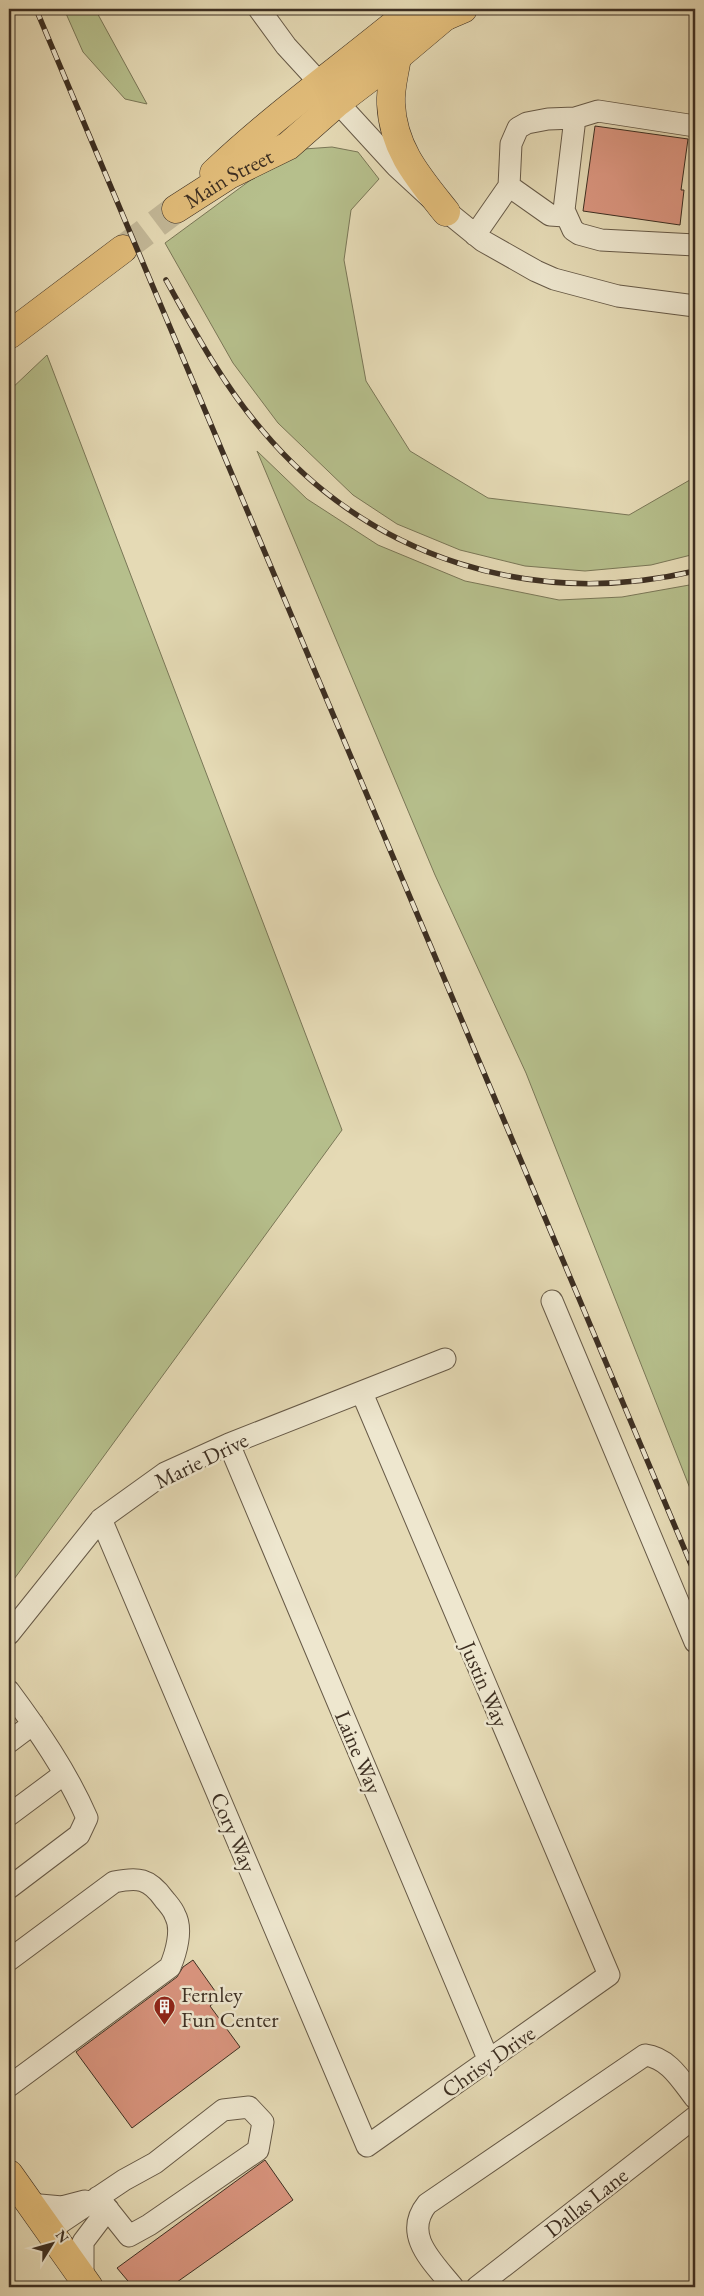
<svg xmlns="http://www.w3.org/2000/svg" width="704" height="2296" font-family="'EB Garamond',serif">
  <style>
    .green { fill: #b6bf8c; stroke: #7a7757 }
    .building { fill: #da957f; stroke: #3d2f22 }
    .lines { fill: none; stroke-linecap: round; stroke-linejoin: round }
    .major-tunnel { stroke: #c3b898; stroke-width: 28; stroke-dasharray: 28 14; stroke-linecap: butt }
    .minor-casing { stroke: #675a47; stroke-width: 23 }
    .major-casing { stroke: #3d2f22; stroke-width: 29 }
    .highway-casing { stroke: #3d2f22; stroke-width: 29 }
    .minor { stroke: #eee7cf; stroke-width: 21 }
    .major { stroke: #e2bd7a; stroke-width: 28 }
    .highway { stroke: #e2bd7a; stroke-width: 28 }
    .rail-casing { stroke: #3d2f22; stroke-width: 5.5 }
    .rail { stroke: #eee7cf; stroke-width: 4; stroke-dasharray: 11; stroke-linecap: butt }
    .labels { text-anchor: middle; stroke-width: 5; stroke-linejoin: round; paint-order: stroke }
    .street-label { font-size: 22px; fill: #3d2f22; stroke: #eee7cf }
    .poi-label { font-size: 22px; fill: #3d2f22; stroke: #eee7cf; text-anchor: start }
  </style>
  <rect width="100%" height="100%" fill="#e5dab5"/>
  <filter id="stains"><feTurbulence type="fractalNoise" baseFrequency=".004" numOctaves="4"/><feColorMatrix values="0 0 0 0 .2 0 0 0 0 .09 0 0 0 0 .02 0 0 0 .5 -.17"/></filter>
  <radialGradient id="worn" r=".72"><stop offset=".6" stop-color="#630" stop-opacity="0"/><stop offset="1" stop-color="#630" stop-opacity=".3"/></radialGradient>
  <!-- green -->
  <path class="green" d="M64 9H95L147 104 125 99 83 52Z
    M332 147 358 152 379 179 351 210 344 260 366 381 410 451 488 498 629 515 695 477V554L651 565 585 571 525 566 460 550 397 524 353 495 278 423 233 363 165 243 267 168 304 149Z
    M47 355 342 1130 9 1586V391Z
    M257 451 307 499 378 545 465 581 559 600 622 597 695 584V1501L526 1073 435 875Z"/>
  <!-- building -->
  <path class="building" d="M595 126 688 139 681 190H684L680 225 583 211Z
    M193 1960 220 1998 210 2006 240 2047 132 2128 76 2052 177 1977 183 1967Z
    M265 2160 293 2200 170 2287H133L117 2268Z"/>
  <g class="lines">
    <!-- major-tunnel -->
    <path class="major-tunnel" d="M123 249 176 209"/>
    <defs>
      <path id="minor" d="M259 9 286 46 396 166 435 202 483 241 536 271 554 279 618 296 695 306
        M575 118 564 210 573 230 579 234 601 240 695 245
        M509 186 550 215 565 216
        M475 235 509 186 511 144 518 128 527 123 548 119 575 118 598 111 695 126
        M552 1301 695 1642
        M229 1444 489 2061
        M101 1519 367 2146 609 1975 362 1393
        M9 1634 101 1519 165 1473 229 1444 445 1359
        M9 1691C38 1730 67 1772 87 1818L79 1835 9 1888
        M9 1742 33 1724
        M9 1815 64 1774
        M9 1960 114 1882C138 1877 149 1878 164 1899 168 1904 173 1909 175 1915 183 1929 176 1953 170 1967L9 2086
        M29 2204 62 2207 85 2201
        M48 2231 124 2180 155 2163 223 2110 249 2107 263 2122 258 2150 149 2225 129 2236 98 2197
        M83 2279V2242L108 2209
        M453 2287C433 2262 402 2235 427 2204L645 2055C669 2058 681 2080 695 2098
        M477 2287 695 2117"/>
      <g id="major">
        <path d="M397 57C395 72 390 88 391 104 393 149 419 178 446 212"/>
        <path d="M214 173C276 114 347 64 413 9"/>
        <path id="s1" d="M176 209 229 175 288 146 338 102 397 57 454 9"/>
        <path d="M9 335 123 249"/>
        <path d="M9 2174 89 2287"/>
      </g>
      <path id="highway" d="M442 18 463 9"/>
    </defs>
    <!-- minor casing -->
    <use href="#minor" class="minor-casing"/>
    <!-- major casing -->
    <use href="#major" class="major-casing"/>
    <!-- highway casing -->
    <use href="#highway" class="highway-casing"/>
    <!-- minor -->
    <use href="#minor" class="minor"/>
    <!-- major -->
    <use href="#major" class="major"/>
    <!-- highway -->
    <use href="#highway" class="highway"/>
    <defs>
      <path id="rail" d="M36 9 695 1574
        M166 280C195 332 223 385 262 430 370 559 533 609 695 571"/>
    </defs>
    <!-- rail casing -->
    <use href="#rail" class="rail-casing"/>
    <!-- rail -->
    <use href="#rail" class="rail"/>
  </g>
  <!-- icons -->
  <defs>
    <symbol id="building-pin" viewBox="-11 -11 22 30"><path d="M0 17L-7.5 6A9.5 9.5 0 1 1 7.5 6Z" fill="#8f2418" stroke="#eee7cf"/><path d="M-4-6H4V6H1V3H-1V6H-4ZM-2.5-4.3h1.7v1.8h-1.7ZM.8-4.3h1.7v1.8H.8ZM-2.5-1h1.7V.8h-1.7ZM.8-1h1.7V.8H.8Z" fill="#fff"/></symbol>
  </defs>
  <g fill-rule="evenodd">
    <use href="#building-pin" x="152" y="1994" width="25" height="34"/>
  </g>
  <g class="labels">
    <!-- street labels -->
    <g class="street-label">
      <text dy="8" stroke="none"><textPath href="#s1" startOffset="61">Main Street</textPath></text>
      <text transform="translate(201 1460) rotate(-26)" y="8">Marie Drive</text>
      <text transform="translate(485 1684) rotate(67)" y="8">Justin Way</text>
      <text transform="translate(359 1752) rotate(67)" y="8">Laine Way</text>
      <text transform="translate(234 1832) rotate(67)" y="8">Cory Way</text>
      <text transform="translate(488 2061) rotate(-35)" y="8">Chrisy Drive</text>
      <text transform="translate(586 2202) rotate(-38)" y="8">Dallas Lane</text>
    </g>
    <!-- poi labels -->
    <g class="poi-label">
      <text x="181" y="2002">Fernley<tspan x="181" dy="25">Fun Center</tspan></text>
    </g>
  </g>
  <!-- margin -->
  <rect width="704" height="2296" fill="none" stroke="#e5dab5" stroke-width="30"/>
  <rect x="10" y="10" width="684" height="2276" fill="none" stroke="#3d2f22" stroke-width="2.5"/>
  <rect x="15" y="15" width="674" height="2266" fill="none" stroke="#3d2f22"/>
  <!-- north arrow -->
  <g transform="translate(52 2244) rotate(53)" stroke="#eee7cf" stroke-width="4" paint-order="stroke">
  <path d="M0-4L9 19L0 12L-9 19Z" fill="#3d2f22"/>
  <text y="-8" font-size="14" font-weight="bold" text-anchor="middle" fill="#3d2f22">N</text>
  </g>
  <rect width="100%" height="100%" filter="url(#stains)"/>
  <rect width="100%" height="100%" fill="url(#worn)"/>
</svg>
